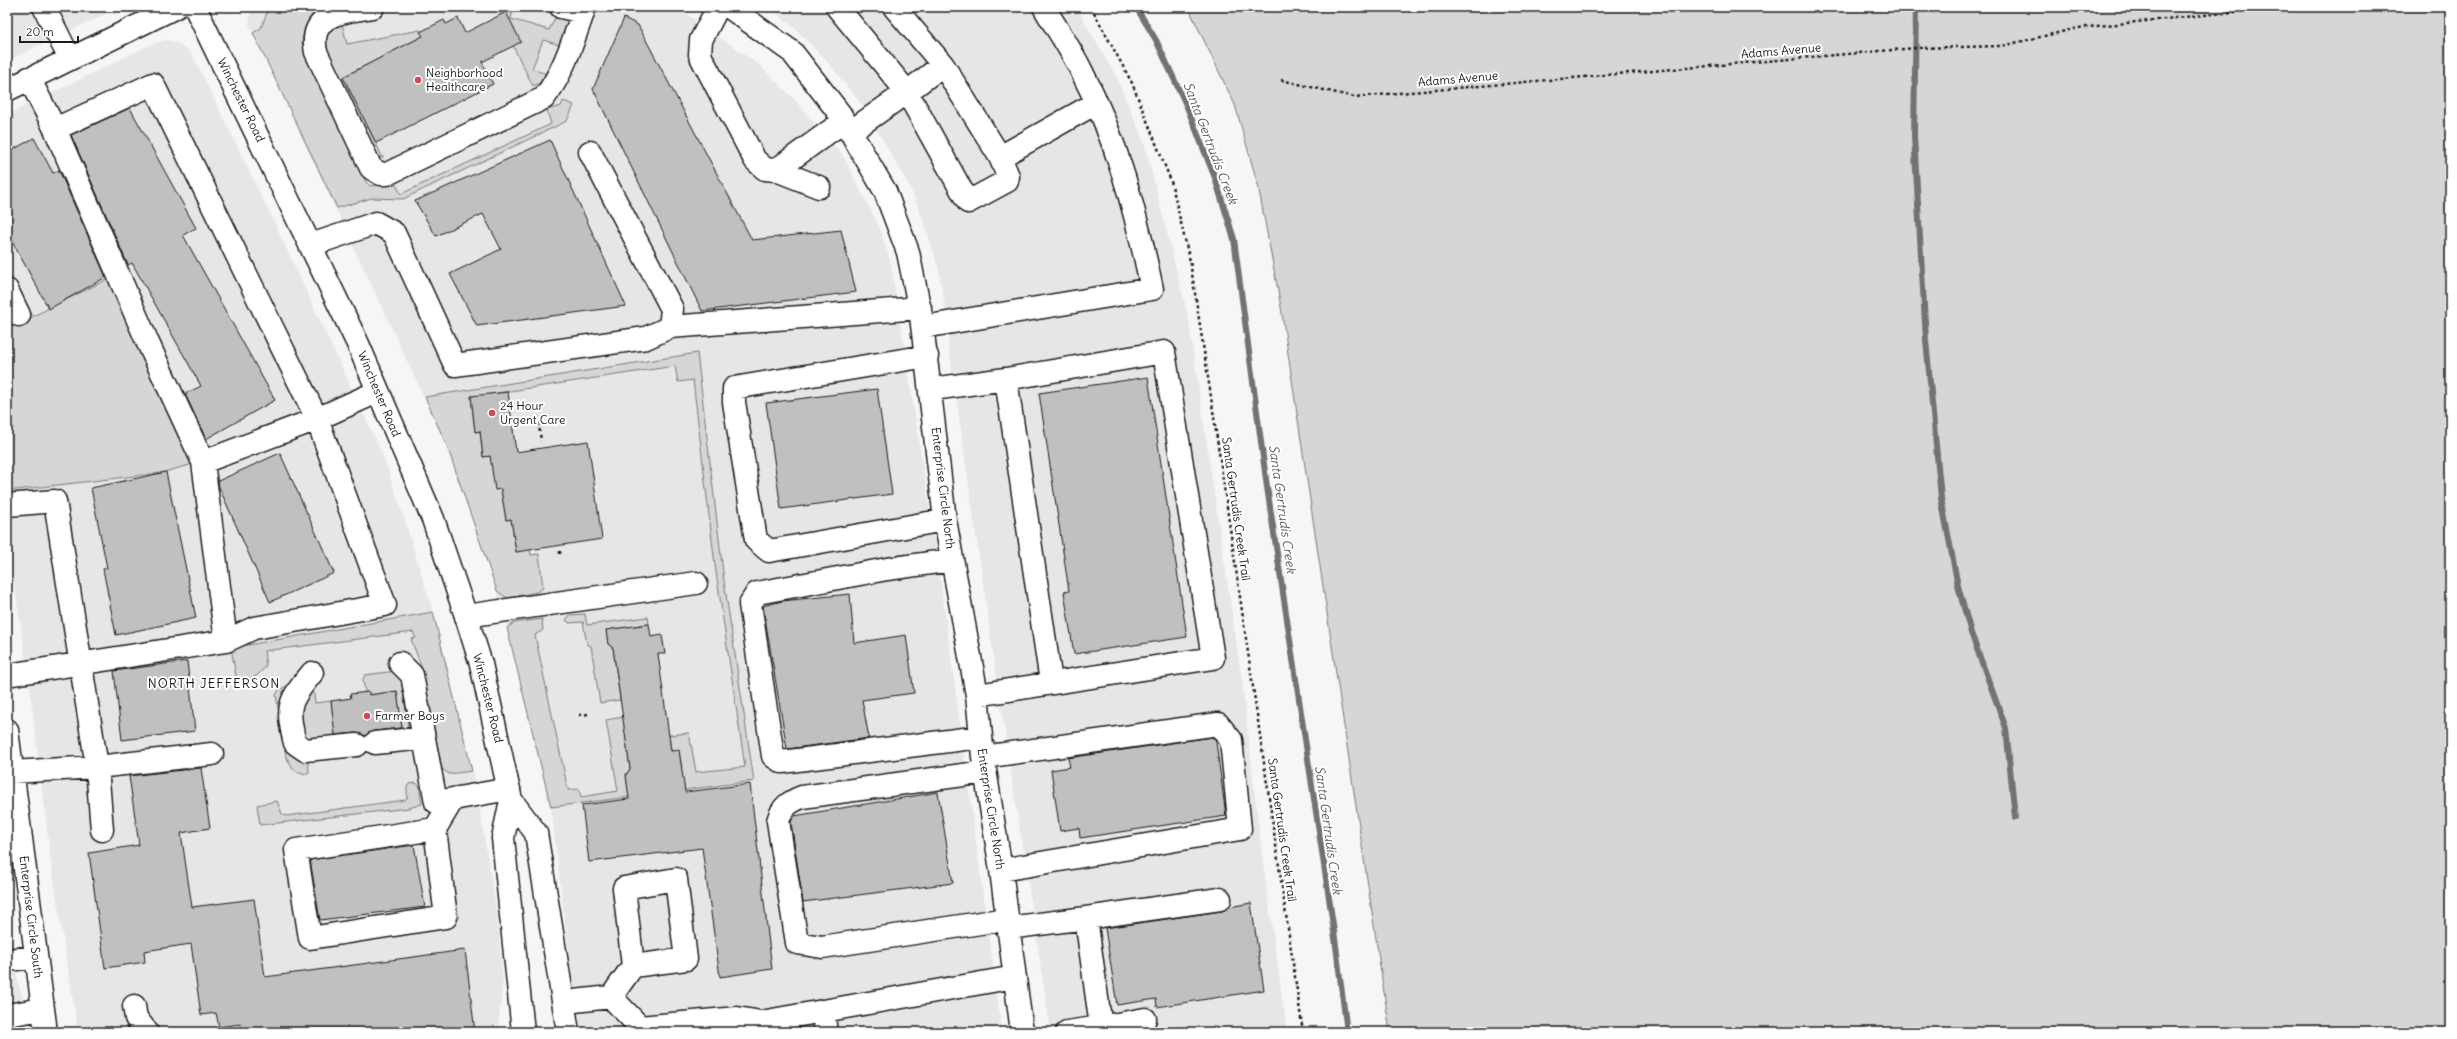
<svg xmlns="http://www.w3.org/2000/svg" width="2457" height="1039" font-family="Delius,sans-serif">
  <style>
    .built { fill: #e6e6e6 }
    .green { fill: #d6d6d6; stroke: #797979 }
    .lines { fill: none; stroke-linecap: round; stroke-linejoin: round }
    .stream { stroke: #727272; stroke-width: 6 }
    .building { fill: #c0c0c0; stroke: #1c1c1c }
    .minor-casing { stroke: #1c1c1c; stroke-width: 25 }
    .major-casing { stroke: #1c1c1c; stroke-width: 25 }
    .path { stroke: #1c1c1c; stroke-width: 2.5; stroke-dasharray: 3 3; stroke-linecap: butt }
    .minor { stroke: #fff; stroke-width: 22 }
    .major { stroke: #fff; stroke-width: 22 }
    .poi-dot { fill: #d1495b; stroke: #fff; stroke-width: 1.5 }
    .labels { text-anchor: middle; stroke-width: 4; stroke-linejoin: round; paint-order: stroke }
    .street-label { font-size: 12px; fill: #1c1c1c; stroke: #fff }
    .poi-label { font-size: 12px; fill: #1c1c1c; stroke: #fff; text-anchor: start }
    .water-label { font-size: 13px; font-style: italic; fill: #5d5d5d; stroke: #fff }
    .neighbourhood-label { font-size: 13px; letter-spacing: 1px; fill: #1c1c1c; stroke: #fff }
  </style>
  <rect width="100%" height="100%" fill="#f6f6f6"/>
  <filter id="ink" filterUnits="userSpaceOnUse"><feTurbulence type="fractalNoise" baseFrequency=".025" numOctaves="2"/><feDisplacementMap in="SourceGraphic" scale="8" xChannelSelector="R" yChannelSelector="G"/><feConvolveMatrix kernelMatrix="1 2 1 2 8 2 1 2 1" color-interpolation-filters="sRGB"/></filter>
  <g filter="url(#ink)">
    <!-- built -->
    <path class="built" d="M7 7H120L7 61Z
      M252 7H677L759 65 792 97 843 156 880 228 891 264 937 555 1002 1032H578L551 807 519 670 490 567 447 446 249 24Z
      M769 7H1076L1117 78 1144 142 1188 316 1243 688 1262 855 1287 1032H1051L1003 721 949 348 947 317 938 267 925 225 910 187 863 106 830 65 798 31Z
      M166 40 179 44 190 52 196 62 274 222 383 456 404 518 433 612 475 781 497 914 503 978 498 1032H78L50 854 28 674 7 537V491L161 473 110 279 7 329V115L154 43Z
      M7 898 18 982 26 1011V1032H7Z"/>
    <!-- green -->
    <path class="green" d="M269 7H321C307 16 303 29 302 44L366 182 370 186 394 181 401 194 551 124 547 110 561 106 563 101 574 105 567 121 403 199 372 198 337 208 253 33 261 28Z
      M498 7 513 9 511 19 549 30 556 16 568 21 560 45 543 40 532 69 547 74 544 81 533 86 513 46Z
      M1188 7H2450V1032H1390L1281 307 1258 185 1235 105Z
      M341 20 347 44 420 30 423 36 343 77 383 158 377 156 326 49V30Z
      M110 278 193 464 161 473 7 491V329Z
      M697 353 724 581 754 781 551 807 507 628 514 623 542 619 543 630 535 635 568 790 579 789 581 797 618 791 606 720 623 717 630 769 626 775 628 790 682 768 679 751H671L669 735 689 733 696 772 745 767 715 565 693 380 678 382 675 366 471 397 475 432 480 431 483 457 490 456 501 489 506 520 511 519 516 552 530 549 531 555 539 554 543 588 537 592 507 598 497 591 447 446 425 397Z
      M433 612 472 771 449 774 442 769 423 671 411 639 416 638 413 632 264 651 266 665C259 677 250 680 237 682L231 648Z
      M585 614 587 625 648 617 649 624 606 630 608 644 613 648 620 700 600 703 591 646 587 644 583 622 569 623 566 620 570 615Z
      M396 671 401 676 408 727 402 731 397 691 369 695 368 692H365L363 679 365 675Z
      M313 685 315 703 331 701 336 740 303 741 298 706Z
      M287 686 290 688 308 760 309 772 306 774 295 771 286 757 276 695 279 690Z
      M416 783 419 785 422 804 409 808 260 825 257 805 277 801 282 814 286 816 405 800 407 798V787L409 784Z"/>
    <g class="lines">
      <!-- stream -->
      <path class="stream" d="M1136 7 1156 40 1187 107 1215 178 1234 239 1267 487 1335 938 1347 1032
        M1916 7 1914 136 1926 340 1941 498 1958 586 1971 633 2006 728 2015 817"/>
    </g>
    <!-- building -->
    <path class="building" d="M506 12 521 42 482 62 493 84 376 143 343 77 423 36 420 32 444 20 446 24 458 18 465 33Z
      M624 18 638 25 752 240 841 230 856 292 702 311 593 89Z
      M130 108 196 228 183 235 275 400 206 439 185 394 201 386 132 263 128 265 71 135Z
      M34 138 53 173 59 170 106 277 49 309 7 232V153Z
      M550 140 626 306 477 326 450 274 501 249 483 214 436 236 415 201Z
      M1148 377 1187 637 1074 654 1064 592 1069 591 1039 393Z
      M877 389 892 494 781 509 766 403Z
      M508 392 516 452 588 441 602 539 516 552 511 519 506 520 501 489 495 490 490 456 483 457 480 431 475 432 471 396Z
      M280 453 334 573 270 602 219 487 218 481Z
      M166 472 196 618 116 635 103 569 107 568 91 488Z
      M850 594 854 643 906 635 914 693 862 700 869 738 787 749 763 606 782 601Z
      M649 624 651 637 662 635 665 654H658L671 751 679 750 685 792 750 784 772 969 720 977 702 848 589 862 582 805 629 799 626 775 630 769 613 648 608 644 606 630Z
      M187 661 195 731 122 740 114 671Z
      M397 691 402 728 374 731 365 736 356 733 335 735 331 701 351 698 350 694 369 692V695Z
      M1213 737 1216 742 1226 816 1080 838 1079 828 1060 831 1051 770 1070 767 1068 758Z
      M201 768 210 828 181 833 192 907 254 899 265 977 465 950 475 1032H241L240 1024 219 1027 216 1013 201 1015 191 944 144 951 145 962 105 968 89 853 139 845 129 776Z
      M938 792 953 883 803 902 791 822 794 816Z
      M414 845 425 907 320 920 310 860Z
      M1251 903 1264 990 1157 1007 1156 999 1117 1005 1105 928 1222 911 1229 907Z"/>
    <g class="lines">
      <defs>
        <path id="minor" d="M44 7 70 59
          M373 7C345 12 308 12 316 52L371 168 381 174H387L544 98C564 72 574 38 585 7
          M561 7 583 12
          M718 7 701 40 700 55 755 160 765 169 776 170 844 121
          M729 7 792 52 840 114 885 191 908 252 921 316 945 520 977 695 983 757 1001 870 1022 1032
          M837 7 907 92 943 65
          M894 7 943 65 1000 157
          M7 90 176 7
          M55 129 153 84 317 419 385 605 254 628 226 641
          M850 132 907 92 968 202 1007 181 1008 176 1000 157 1096 103
          M776 170 819 187
          M311 245 376 223 394 233 455 365 646 338 670 327 672 309 590 152
          M7 290 19 315
          M670 327 920 308
          M923 327 1152 289C1136 213 1117 139 1081 70 1070 48 1056 28 1044 7
          M927 356 734 388V402L756 540 769 551 945 520
          M1006 379 1051 682
          M932 389 1006 379 1164 352 1213 658 977 695
          M203 462 317 419 377 392
          M7 505 55 501 97 767 102 830
          M952 560 887 569 757 593 750 604 773 756 782 762 980 737
          M466 616 696 583
          M400 663 412 675 436 802 509 789
          M312 673C288 702 286 707 295 743L305 750 357 745
          M7 675 226 641 203 462 148 343 55 129 29 78
          M7 730 46 1032
          M375 743 424 738
          M983 757 1218 724 1231 740 1240 829 1001 870
          M12 772 97 767 212 754
          M985 772 802 797C789 802 782 807 778 821L797 943 822 947 1007 919
          M435 829 296 850 310 938 446 917 435 829 453 799
          M1086 918 1220 899
          M1008 928 1086 918 1101 1027 1067 1032
          M7 960 36 957
          M611 997 640 1027 737 1018 761 1022 1015 977
          M565 1002 611 997 633 966 686 959 676 879 624 888 633 966
          M134 1006 136 1018 147 1032
          M823 1011 826 1032
          M7 1015 43 1009
          M1101 1027 1145 1019"/>
        <path id="major" d="M195 7 358 344 433 519 466 616 481 664 511 800 503 838 523 1032
          M511 800 536 833 568 1032"/>
      </defs>
      <!-- minor casing -->
      <use href="#minor" class="minor-casing"/>
      <!-- major casing -->
      <use href="#major" class="major-casing"/>
      <!-- path -->
      <path class="path" d="M1091 7 1132 83 1171 181 1190 261 1210 390 1303 1032
        M1281 80 1354 97 1915 48 2002 46 2078 28 2282 7
        M538 417 541 441
        M560 551V557
        M579 715 589 714"/>
      <!-- minor -->
      <use href="#minor" class="minor"/>
      <!-- major -->
      <use href="#major" class="major"/>
    </g>
  </g>
  <!-- markers -->
  <g class="poi-dot">
    <circle cx="418" cy="80" r="4"/>
    <circle cx="492" cy="413" r="4"/>
    <circle cx="367" cy="716" r="4"/>
  </g>
  <g class="labels">
    <!-- street labels -->
    <g class="street-label">
      <text transform="translate(1781 51) rotate(-5)" y="4">Adams Avenue</text>
      <text transform="translate(1458 79) rotate(-5)" y="4">Adams Avenue</text>
      <text transform="translate(241 100) rotate(64)" y="4">Winchester Road</text>
      <text transform="translate(379 394) rotate(67)" y="4">Winchester Road</text>
      <text transform="translate(943 488) rotate(83)" y="4">Enterprise Circle North</text>
      <text transform="translate(1236 509) rotate(82)" y="4">Santa Gertrudis Creek Trail</text>
      <text transform="translate(488 698) rotate(76)" y="4">Winchester Road</text>
      <text transform="translate(991 809) rotate(81)" y="4">Enterprise Circle North</text>
      <text transform="translate(1282 830) rotate(82)" y="4">Santa Gertrudis Creek Trail</text>
      <text transform="translate(31 917) rotate(83)" y="4">Enterprise Circle South</text>
    </g>
    <!-- poi labels -->
    <g class="poi-label">
      <text x="426" y="77">Neighborhood<tspan x="426" dy="14">Healthcare</tspan></text>
      <text x="500" y="410">24 Hour<tspan x="500" dy="14">Urgent Care</tspan></text>
      <text x="375" y="720">Farmer Boys</text>
    </g>
    <!-- water labels -->
    <g class="water-label">
      <text transform="translate(1211 143) rotate(69)" y="5">Santa Gertrudis Creek</text>
      <text transform="translate(1283 509) rotate(82)" y="5">Santa Gertrudis Creek</text>
      <text transform="translate(1329 830) rotate(82)" y="5">Santa Gertrudis Creek</text>
    </g>
    <!-- neighbourhood labels -->
    <g class="neighbourhood-label">
      <text x="214" y="688">NORTH JEFFERSON</text>
    </g>
  </g>
  <!-- margin -->
  <rect width="2457" height="1039" fill="none" stroke="#fff" stroke-width="24"/>
  <rect x="12" y="12" width="2433" height="1015" fill="none" stroke="#1c1c1c" stroke-width="1.5" filter="url(#ink)"/>
  <!-- scale -->
  <path d="M20 36v6h58v-6" fill="none" stroke="#1c1c1c" stroke-width="2"/>
  <text x="26" y="36" font-size="12" fill="#1c1c1c" stroke="#ffffff" stroke-width="3" paint-order="stroke">20 m</text>
</svg>
